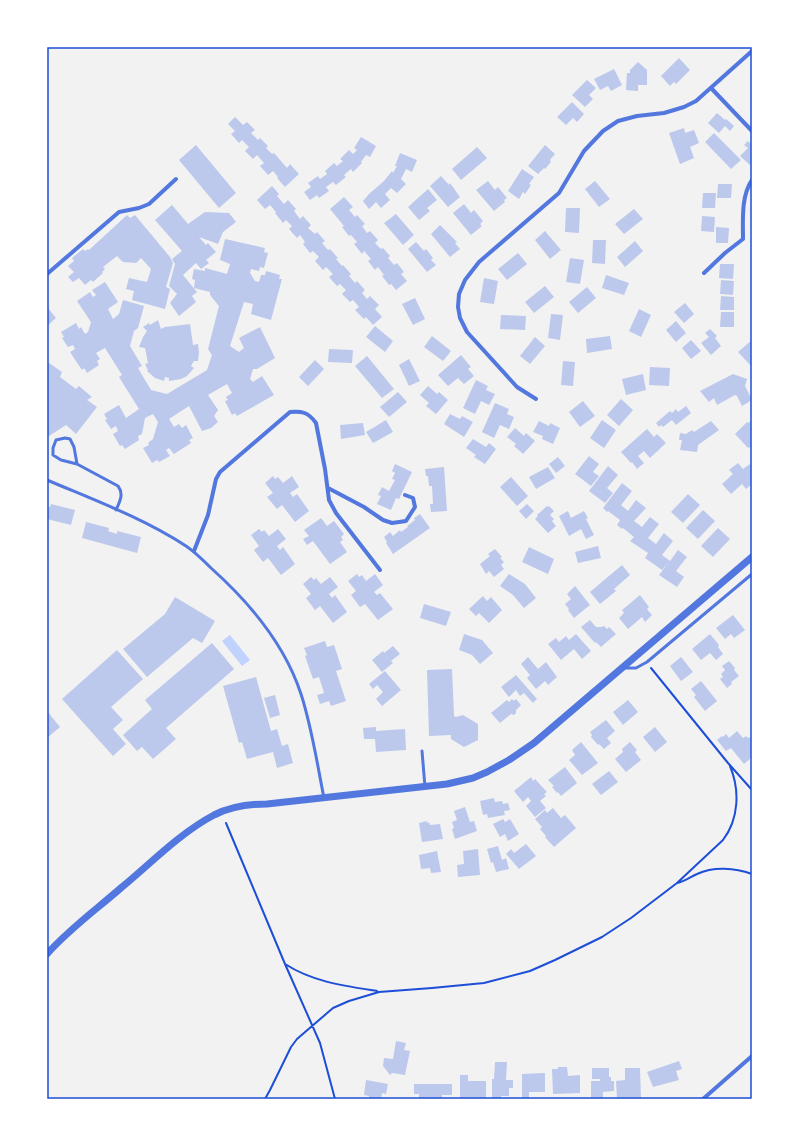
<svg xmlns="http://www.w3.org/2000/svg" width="799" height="1146" font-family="Mulish,sans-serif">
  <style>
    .water { fill: #bfd3fe }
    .building { fill: #bdc9ec }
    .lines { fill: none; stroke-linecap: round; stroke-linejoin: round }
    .path { stroke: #1d4ed8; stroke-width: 2 }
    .service { stroke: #5277de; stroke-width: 3 }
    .minor { stroke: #5277de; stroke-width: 4 }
    .tertiary { stroke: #5277de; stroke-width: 7 }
    .neatline { fill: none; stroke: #1d4ed8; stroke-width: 1.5 }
  </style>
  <rect width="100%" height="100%" fill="#f2f2f2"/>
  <!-- water -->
  <path class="water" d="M230 635 250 660 242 666 222 641Z"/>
  <!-- building -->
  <path class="building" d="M679 58 690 70 676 84 674 82 670 86 661 76Z
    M638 62 647 70V85H638V91L626 90 627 73H630V70Z
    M614 69 622 85 611 91 608 86 600 90 594 79Z
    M587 80 596 88 589 95 593 99 585 107 572 95Z
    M572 102 584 114 577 122 573 118 566 125 557 117Z
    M717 113 725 120 726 119 734 126 730 131 725 126 719 133 708 123Z
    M235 117 243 125 247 122 255 130 251 133 258 140 260 138 268 146 266 148 272 154 274 153 287 168 290 164 299 174 285 187 277 178 278 177 273 171 268 175 260 166 264 163 257 155 253 159 245 151 249 147 242 140 239 143 231 134 235 131 228 124Z
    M684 128 685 133 694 130 699 143 690 147 694 158 680 164 669 133Z
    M714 133 741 160 731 169 705 142Z
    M361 137 376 146 370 157 366 155 361 162 362 163 353 172 351 169 344 175 346 177 336 185 333 182 326 187 329 191 319 198 317 195 310 200 304 192 311 187 308 183 318 176 320 179 327 174 325 171 334 163 337 166 343 161 340 159 349 150 353 154 357 150 354 148Z
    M748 141 752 145V167L740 156 748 148 744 145Z
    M196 145 236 193 219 208 179 160Z
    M545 145 555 154 550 160 551 162 545 169 544 168 538 174 528 166Z
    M477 147 487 158 461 180 452 169Z
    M400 153 417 160 412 172 406 169 401 179 406 184 397 193 391 188 385 194 390 200 381 208 376 202 369 209 363 201 369 194 384 181 392 171 393 173 397 166H395Z
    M522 169 534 177 529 184 531 185 525 194 523 192 519 199 508 191Z
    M441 176 449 185 450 183 460 197 448 207 430 186Z
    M488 181 495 190 498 187 507 198 504 200 505 202 494 211 476 190Z
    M595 181 610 199 599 207 585 189Z
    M718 184H732L731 198H717Z
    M272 186 279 194 277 196 284 204 288 200 296 209 294 211 300 219 303 216 311 225 308 228 315 234 317 232 325 241 322 243 328 250 330 249 338 258 336 259 342 266 343 265 351 274 349 276 355 283 357 281 365 290 362 293 367 299 370 296 379 305 375 309 382 317 373 325 366 317 364 319 355 310 359 307 353 300 350 302 342 294 346 290 340 284 337 286 329 277 333 274 326 267 323 270 315 261 319 257 313 251 310 253 303 244 305 242 300 235 297 238 289 229 292 226 286 220 283 223 275 213 276 212 270 205 265 209 257 200Z
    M428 189 437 200 427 208 430 211 419 220 408 207Z
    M703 193H716L715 208H702Z
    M344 197 353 207 349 210 355 217 357 215 365 224 362 226 367 233 370 231 378 240 375 243 381 249 383 248 390 256 388 258 394 265 397 263 404 272 401 274 407 281 396 290 391 284 389 285 382 276 384 275 378 267 375 270 368 261 371 259 364 251 362 254 354 244 357 242 351 235 349 236 342 227 344 226 330 209Z
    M464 204 471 213 474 210 483 221 480 224 482 226 471 235 453 213Z
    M172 205 188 224 205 212 229 213 236 222 223 232 218 244 199 237 206 245 208 243 216 252 206 260 209 263 201 269 196 263 183 275 197 292 192 296 196 302 179 316 170 303 177 294 169 286 175 264 172 259 182 251 155 220Z
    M566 208H580L579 233 565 232Z
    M634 209 643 219 624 234 615 224Z
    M396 214 414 235 403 245 384 223Z
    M127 215 130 218 135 215 170 257 173 263 166 287 170 289 165 309 132 300 134 291 126 289 129 278 147 282 151 269 141 258 136 263 123 262 117 256 103 267 105 269 102 272 103 273 93 282 91 280 85 285 79 278 73 282 68 277 74 272 68 266 74 261 72 258 83 249 85 251 88 249 89 250Z
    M702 216 715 217 714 232 701 231Z
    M440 225 457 242 455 243 460 249 450 257 431 234Z
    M716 227 729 228 728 243H716Z
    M545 231 561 250 550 259 535 240Z
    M225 239 265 248 264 252 268 253 264 268 260 267 259 271 251 269 250 273 255 281 259 282 261 275H265L266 271 280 275 279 279H282L271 320 251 314 253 304 244 302 230 346 239 352 244 348 239 338 260 327 275 358 257 369H253L250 379 253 382 262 376 274 395 237 416 235 413 232 415 225 401 228 400 226 397 232 393 227 384 208 395 218 410 214 416 218 422 211 428 202 431 189 406 169 419 174 427 179 424 182 428 186 425 193 438 189 440 191 443 174 454 169 448 166 450 170 456 159 462 157 460 152 463 143 448 149 445 148 443 153 439 158 422 153 414 145 418 142 434 138 436 139 440 125 449 122 445 120 446 113 434 118 431 116 426 111 429 105 420 107 419 104 414 119 405 126 418 139 409 119 377 122 375 105 348 96 353 100 359 97 361 99 365 87 373 84 368 82 370 70 352 75 349 73 345 68 347 62 338 64 337 61 332 76 323 79 329 81 327 85 334 88 332 91 322 77 301 90 292 93 297 96 295 92 290 105 282 118 302 108 309 113 319 119 314 123 300 144 306 138 328 134 331 130 346 142 366 138 368 151 390 167 394 207 370 212 355 208 349 219 306 210 295V292L194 288 195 280 192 279 194 269 205 271V268L227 274 230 264 220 260Z
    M593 240H606L605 264 592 263Z
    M635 241 643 251 625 267 617 257Z
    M416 242 424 251 426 249 433 258 431 260 436 265 427 272 408 249Z
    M518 253 527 264 507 280 498 269Z
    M570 258 584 260 580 284 566 282Z
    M720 264H734L733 279 719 278Z
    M606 275 629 283 624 295 602 288Z
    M484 278 498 281 494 304 480 302Z
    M721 280 734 281 733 295 720 294Z
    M545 286 554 297 534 313 525 302Z
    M587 287 596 298 578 313 569 302Z
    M721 296 734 297V310H720Z
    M415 298 425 319 413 325 402 304Z
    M685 303 694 314 684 323 674 312Z
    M47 307 56 318 47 326Z
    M639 309 651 315 641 337 629 331Z
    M721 312H734V327H720Z
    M551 314 563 315 560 340 548 338Z
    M501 315 526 316 525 330 500 329Z
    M158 320 161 329 165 327 190 324 193 345 198 344 199 352 198 361H194L191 366 194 368 187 376 181 379 169 381V378L165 377 164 381 155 378 147 371 148 370 145 364 148 363 145 348 139 347 143 337 147 331 143 327 149 323 150 325Z
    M676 321 686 333 676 342 666 330Z
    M375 326 393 341 385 352 366 337Z
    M710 329 717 336 715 338 721 346 711 355 701 343 709 337 705 333Z
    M432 336 451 351 443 361 424 347Z
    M610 336 612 349 587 353 586 339Z
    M535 337 545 346 530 364 520 356Z
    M691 340 701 351 691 359 682 348Z
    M752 340V365L751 366 738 352Z
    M329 349 353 350 352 363 328 362Z
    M461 355 471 367 468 369 474 376 464 384 458 378 448 386 438 375Z
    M367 356 394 389 382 398 355 366Z
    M409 359 420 381 409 386 399 365Z
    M315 360 324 369 308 386 299 377Z
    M563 361 575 362 573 386 561 385Z
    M49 363 62 372 60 377 76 389 79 386 92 397 87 400 97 407 76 434 66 425 49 436 47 440V365Z
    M650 367 670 368 669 386 649 385Z
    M643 374 646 390 626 395 622 379Z
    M733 374 747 379 745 386 752 400 742 406 737 396 735 395 717 405 714 398 709 402 700 391Z
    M476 380 488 386 486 390 495 394 489 405 481 401 475 414 463 408Z
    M428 386 437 394 439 392 448 400 436 414 426 406 429 403 420 395Z
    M398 392 407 402 389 417 380 407Z
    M621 399 633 410 619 426 607 415Z
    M583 401 595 416 580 427 569 412Z
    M495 403 509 409 507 414 514 417 509 429 500 425 494 438 482 432Z
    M686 406 691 413 676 425 672 420 663 427 661 425 659 427 656 423 670 411 672 413 676 409 678 412Z
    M450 414 460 419 462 416 473 422 464 437 444 424Z
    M386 420 393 432 373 443 366 432Z
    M602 420 616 430 604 448 590 438Z
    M752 420V448L751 449 749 447 748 448 735 434 747 422 748 423Z
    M539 421 549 426 550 423 560 428 553 444 542 439 543 436 533 432Z
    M711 421 719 430 698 445 697 452 680 450 682 440H679L680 433 686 434 692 430 694 432Z
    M363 423 365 435 341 439 340 425Z
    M515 428 524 436 526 433 535 441 523 454 514 446 516 444 507 437Z
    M647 429 654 437 657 434 666 443 650 458 644 451 638 456 644 463 637 469 632 462 631 463 621 452Z
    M473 439 486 447 489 443 496 449 485 464 474 457 476 455 466 448Z
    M589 456 599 464 593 472 599 476 591 486 575 474Z
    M558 457 565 466 556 473 549 464Z
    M738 463 743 469 750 464 752 466V484L746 489 742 484 731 494 722 484 733 474 729 470Z
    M395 464 412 472 399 499 396 498 391 510 377 504 381 496 378 495 382 487 389 491 395 480 392 479 395 473 392 471Z
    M608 466 618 475 607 488 613 493 605 503 589 491Z
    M444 467 447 511 431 512 430 504H433L432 486H429L428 476H426L425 469Z
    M548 467 555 478 536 489 529 477Z
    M273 476 275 479 278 477 283 483 292 476 299 487 290 493 293 497 297 494 309 511 295 522 282 505 277 509 267 497 273 493 265 483Z
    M511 477 528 496 517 506 500 487Z
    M622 483 632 491 621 505 628 511 636 500 646 508 634 521 642 527 650 517 659 524 648 538 656 544 664 533 673 541 662 555 670 561 678 550 687 557 676 571 684 577 677 587 659 575 668 563 662 570 645 558 648 553 630 541 634 537 623 528 622 529 617 525 620 520 608 511 607 512 603 508Z
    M688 494 700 505 683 523 671 512Z
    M51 504 75 510 71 525 47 519V506L50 507Z
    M527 504 534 511 526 519 519 511Z
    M547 506 548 507 549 506 554 511 550 515 554 519 552 521 556 526 548 533 535 519 538 516 537 515Z
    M703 510 715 521 698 539 686 528Z
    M568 511 571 518 584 511 588 518 586 519 594 535 586 539 581 529 569 536 559 516Z
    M420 514 430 528 393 554 386 543 387 542 384 537 390 532 393 536 400 530 401 532 408 527 407 526 415 520 414 518Z
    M321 518 327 526 334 521 344 534 341 537 343 540 340 542 347 552 330 564 313 541 307 545 303 539 309 536 304 530Z
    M86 522 109 528 108 531 117 534V531L141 537 137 553 82 538Z
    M718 528 730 539 713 557 701 546Z
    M259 529 262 532 264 530 269 536 278 529 286 539 277 546 280 550 283 547 295 564 281 575 268 558 263 562 254 550 259 546 251 535Z
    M598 546 601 558 578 563 575 552Z
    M529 547 554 559 548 574 522 562Z
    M495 549 502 557 500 558 504 562 501 565 504 569 494 577 489 571 486 574 480 564 490 556 488 554Z
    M622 565 630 575 614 589 616 591 600 604 590 592Z
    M357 574 359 577 362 575 366 581 375 574 383 585 374 592 377 595 380 593 393 609 378 620 365 604 360 607 351 595 356 591 348 581Z
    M509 574 525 584 536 598 524 608 513 595 500 586Z
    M311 577 314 580 316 578 321 584 330 577 338 587 329 594 332 598 335 595 347 612 333 623 320 606 315 610 306 598 311 594 303 584Z
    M575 586 590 605 574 618 568 610 569 609 565 604 571 599 567 594Z
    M640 595 649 607 647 609 652 615 645 622 642 617 628 629 619 618 624 613 622 610Z
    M483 596 487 601 491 597 502 610 489 623 479 613 476 616 469 609Z
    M175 597 215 621 202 643 193 638 147 677 123 649 165 614Z
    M424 604 451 612 446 626 420 618Z
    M733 615 745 630 734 638 731 634 725 639 716 628Z
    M590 620 596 627H601L604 626 607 629 609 627 616 634 601 647 596 642 595 643 581 627Z
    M464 634 482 640 493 653 480 664 472 655 459 650Z
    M576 634 591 651 582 659 574 649 561 660 548 644 556 638 559 642 566 636 569 640Z
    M710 634 719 645 718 647 723 654 716 660 710 653 701 660 692 649Z
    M325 641 327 647 334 645 342 669 336 671 346 701 331 706 329 701 320 704 317 695 324 693 319 677 313 679 305 656 307 655 304 648Z
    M212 643 234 669 166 728 176 739 153 759 142 747 137 751 123 735 152 709 145 700Z
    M393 646 400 654 391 661 393 663 382 672 372 660 383 651 384 653Z
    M117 650 143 679 111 707 123 720 113 729 126 744 113 756 62 699Z
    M528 657 538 669 546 662 557 677 548 685 545 681 536 689 527 678 530 675 521 664Z
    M681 657 693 672 681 681 670 666Z
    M729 661 735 668 734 670 739 676 731 682 732 684 727 688 720 679 723 677 721 674 725 670 722 666Z
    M452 669 454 716 456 717 463 715 478 724V740L464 747 451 739V735L429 736 427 670Z
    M385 671 401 690 382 706 376 699 383 692 377 685 373 689 369 684Z
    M516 675 537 699 533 703 524 693 520 696 516 690 509 697 501 687Z
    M256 677 271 731 277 729 282 746 288 744 293 763 277 768 273 752 247 759 242 742 239 743 223 686Z
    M701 681 717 701 705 711 694 697 696 695 691 689Z
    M275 695 280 715 270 718 264 698Z
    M512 699 514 701 516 699 521 705 516 710V713L514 715 511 714 500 723 491 713 507 700 509 702Z
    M628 700 638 712 623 725 613 712Z
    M47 711 60 727 47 738Z
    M606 720 615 731 607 738 611 743 604 749 599 744 598 745 591 737 592 735 590 732Z
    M376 727V731L405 729 406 750 376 752 375 739H364L363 728Z
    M655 727 667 742 655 752 643 737Z
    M737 731 743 738 746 736 748 738 749 737 752 740V757L744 764 731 748 726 751 717 740 722 736 723 737 726 734 729 738Z
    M581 742 598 763 582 775 569 760 575 755 572 750Z
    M630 742 637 750 635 752 641 760 626 772 615 759 623 752 622 749Z
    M565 767 577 783 561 796 558 792 557 793 552 787 554 786 548 780Z
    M609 771 618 782 601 795 592 784Z
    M531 777 533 781 535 779 547 792 544 794 546 796 540 801 546 808 535 817 526 806 531 801 528 797 523 802 514 791Z
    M494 798 495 802 502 801 503 804 508 803 510 810 504 811 505 815 488 818 487 814 483 815 480 801Z
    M465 807 470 822 474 821 477 831 455 839 452 829 454 828 452 822 457 820 454 811Z
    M553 808 561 818 565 815 576 828 554 847 545 837 546 836 540 829 542 827 535 819 545 810 547 813Z
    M503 819 505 822 510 819 519 834 508 841 505 834 500 837 493 824Z
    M427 821V823L429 822 430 825 440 824 443 839 422 842 419 823Z
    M526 844 536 856 519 869 506 854 511 849 514 853Z
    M498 846 502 860 506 858 509 869 496 872 493 862 491 863 487 849Z
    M478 849 480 875 458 877 457 865 464 864 463 851Z
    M437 851 441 872 431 873 430 868 421 869 419 855Z
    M396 1041 406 1043 404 1050 410 1051 405 1075 392 1073 390 1075 383 1066 384 1058 393 1059Z
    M679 1061 682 1069 676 1071 679 1080 653 1087 647 1072Z
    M495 1062H507L506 1080H513V1088H509V1096H501V1099H492V1079H494Z
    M558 1067H567L568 1076 580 1075V1093L553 1094 552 1069H558Z
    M592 1068H609V1077H611V1081H614V1091L603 1092V1099H591V1081H600V1079H592Z
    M625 1068H640L641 1099H617L616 1081 625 1080Z
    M545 1073V1092H529V1099H522V1074Z
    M460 1075H468V1081H486V1099H460Z
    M366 1080 388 1084 386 1094 382 1093 381 1099H369V1096L364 1095Z
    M414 1084H452V1095H442V1099H419V1094H414Z"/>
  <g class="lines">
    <!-- path -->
    <path class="path" d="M651 668 728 763 752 790
      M226 823 285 964 320 1043 335 1099
      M677 883 723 840C739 819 740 790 730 766
      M285 964C313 982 345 986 377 991
      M265 1099 270 1090 291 1047 297 1039 333 1008 349 1001 379 992 432 988 484 983 530 971 555 960 602 937 631 918 677 883C685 881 690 877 697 874 714 866 735 868 752 874"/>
    <!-- service -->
    <path class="service" d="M77 464 74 447 70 439 65 438 56 440 53 448V455L61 460 77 464 118 486C124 494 120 501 116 510
      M47 480C94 500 143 518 186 546 195 552 203 560 211 568 249 602 285 645 301 694 312 728 317 763 324 798
      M624 668H636L647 662 752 574
      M422 751 425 787"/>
    <!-- minor -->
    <path class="minor" d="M711 88 752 131
      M704 273 725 253 743 239C743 220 741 196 752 180
      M47 274 119 212 139 208 149 204 176 179
      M536 399 517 387 467 332 460 318 458 307 459 294 465 280 479 262 559 193 584 151 603 131 618 121 637 116 664 113 684 107 696 101 752 51
      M328 488 364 507 383 520 392 523 406 521 415 507 413 498 405 495
      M194 551 208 515 216 479 220 472 290 412C302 411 308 412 316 423L325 469 329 500 336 513 380 570
      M703 1099 752 1056"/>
    <!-- tertiary -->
    <path class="tertiary" d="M47 954C69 929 97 909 122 887 151 863 180 833 214 815 230 807 249 804 267 804L447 784 473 778 487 772 509 760 534 743 752 557"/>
  </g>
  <!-- border -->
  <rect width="799" height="1146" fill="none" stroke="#ffffff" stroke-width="96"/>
  <rect x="48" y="48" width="703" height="1050" class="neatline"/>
</svg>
